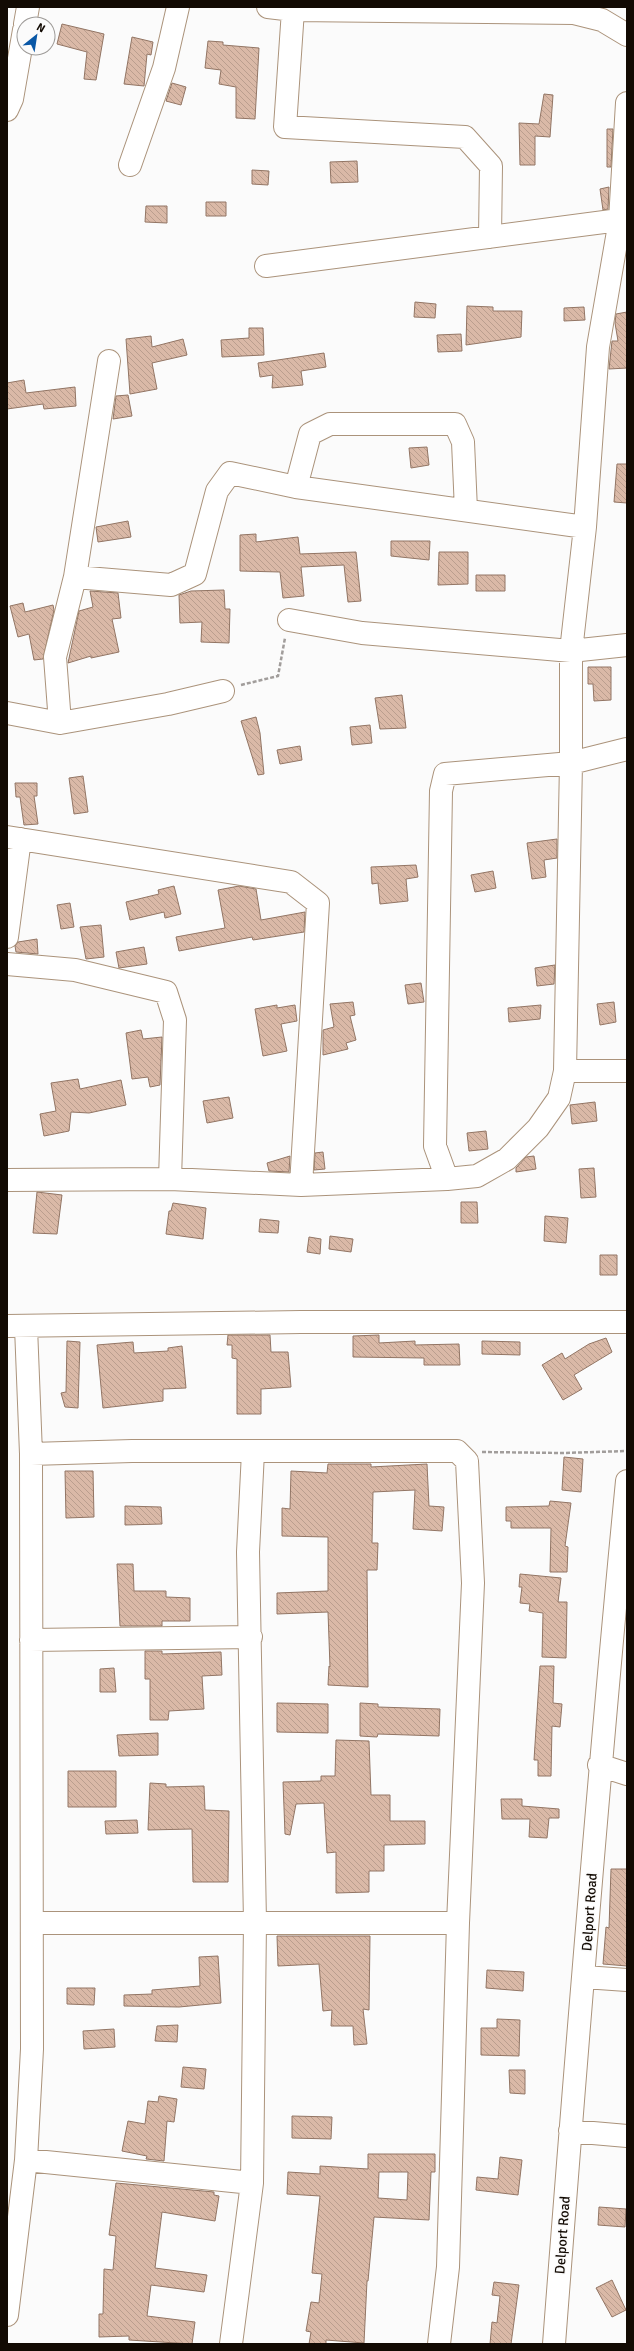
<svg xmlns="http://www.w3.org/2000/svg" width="634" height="2351" font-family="Signika,sans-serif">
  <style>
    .building { fill: url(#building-back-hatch); stroke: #927564; fill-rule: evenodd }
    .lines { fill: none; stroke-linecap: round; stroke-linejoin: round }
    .minor-casing { stroke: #ab937b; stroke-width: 24 }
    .path { stroke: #a19d9b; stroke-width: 2.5; stroke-dasharray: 4 2; stroke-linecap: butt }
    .minor { stroke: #fff; stroke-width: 22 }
    .labels { text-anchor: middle; stroke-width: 3; stroke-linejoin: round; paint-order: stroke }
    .street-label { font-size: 14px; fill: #120a03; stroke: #fbfbfb }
  </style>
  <defs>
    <pattern id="building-back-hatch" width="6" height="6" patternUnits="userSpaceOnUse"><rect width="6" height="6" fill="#dab9a7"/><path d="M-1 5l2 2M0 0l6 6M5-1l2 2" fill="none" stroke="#ba9e8e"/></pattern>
  </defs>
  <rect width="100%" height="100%" fill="#fbfbfb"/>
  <!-- building -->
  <path class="building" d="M62 24 104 34 96 80 84 79 87 52 57 44Z
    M132 37 153 42 151 55 147 54 144 86 124 84Z
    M208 41 223 42V45L259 48 255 119 236 118V87L219 84 221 70 205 68Z
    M172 83 186 87 181 105 166 101Z
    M544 94 553 95 550 137 535 136V165H520L519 123 539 124Z
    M607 129H613L611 167H607Z
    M357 161 358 182 331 183 330 162Z
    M252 170 269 171 268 185 252 184Z
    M609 187 608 209 603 210 600 189Z
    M206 202H226V216H206Z
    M146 206H167V223L145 222Z
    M415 302 436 304 435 318 414 317Z
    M467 306 493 307V311H522L521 337 466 345Z
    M584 307 585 320 564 321V308Z
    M627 312V368L609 369 612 341H618L615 323 616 314Z
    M249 328H263L264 355 222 357 221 340 249 338Z
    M461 334 462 351 438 352 437 335Z
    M151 336 152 347 183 339 187 355 152 363 157 389 130 394 126 339Z
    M324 353 326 367 301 371 303 385 272 388 273 375 260 377 258 363Z
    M24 380 26 393 75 387 76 406 44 409 43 404 7 409V383Z
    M128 395 132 416 113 419 116 396Z
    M427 447 429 465 411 468 409 448Z
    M617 464H627V503L614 502Z
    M128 521 131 537 98 542 96 527Z
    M256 534V542L298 537 300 554 356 552 361 601 348 602 344 565 301 567 304 596 283 598 280 572 240 571V535Z
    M391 541H430L429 560 391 556Z
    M439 552H468V584L438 585Z
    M476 575H505V591H476Z
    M224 590 225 609H230L229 643 201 642 202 622 180 623 179 595 191 591Z
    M90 591 118 593 121 618 112 619 119 652 91 658V656L68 663 79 611 93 607Z
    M23 603 25 612 53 605 54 610 43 659 34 660 29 634 18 637 10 606Z
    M588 667H611V700L594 701 593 684H588Z
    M402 695 406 728 380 729 375 698Z
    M256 717 260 733 264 774 258 775 241 721Z
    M370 725 372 743 352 745 350 727Z
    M300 746 302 760 280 764 277 750Z
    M83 776 88 812 74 814 69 778Z
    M15 783H37V796H34L38 824 24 825 20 797H16Z
    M557 839V858L544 860 546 877 532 879 527 843Z
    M416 865 418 877 406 879 408 901 380 904 378 883 372 884 371 867Z
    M493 871 496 888 475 892 471 875Z
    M174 886 181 914 165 918 164 912 130 920 126 902 159 894 158 890Z
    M239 886 256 889 261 920 305 912 304 932 253 940 252 937 179 951 176 937 225 928 218 890Z
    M70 903 74 927 61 929 57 905Z
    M101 925 104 957 86 959 80 927Z
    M37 939 38 954 16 952 15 946 18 942Z
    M144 947 147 964 119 968 116 952Z
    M555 965 554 984 537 986 535 968Z
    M421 983 424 1002 408 1004 405 985Z
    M353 1002 355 1015 350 1016 356 1040 346 1043 348 1049 323 1055V1030L334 1027 330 1004Z
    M614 1002 616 1022 600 1025 597 1004Z
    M277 1005V1008L295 1005 297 1021 281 1024 287 1051 263 1056 255 1009Z
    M541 1005 540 1019 509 1022 508 1008Z
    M141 1030 143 1039 162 1037 160 1085 150 1087 148 1077 132 1079 126 1033Z
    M78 1079 80 1089 121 1080 126 1105 89 1113 71 1112 69 1131 44 1136 40 1114 56 1111 51 1083Z
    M229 1097 233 1118 207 1123 203 1101Z
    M595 1102 597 1121 572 1124 570 1105Z
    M486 1131 488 1149 469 1151 467 1133Z
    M323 1152 325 1169 314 1170 315 1153Z
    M290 1156 289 1172 269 1171 267 1163Z
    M534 1156 536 1169 516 1172V1168L526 1157Z
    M594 1168 596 1197 581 1198 579 1169Z
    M37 1192 62 1195 57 1234 33 1233Z
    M461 1202H477L478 1223H461Z
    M173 1203 206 1208 203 1239 166 1234 169 1211H171Z
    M545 1216 568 1218 566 1243 544 1241Z
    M260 1219 279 1221 278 1233 259 1232Z
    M330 1236 353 1239 351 1252 329 1249Z
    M309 1237 321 1239 320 1254 307 1252Z
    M600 1255H617V1275H600Z
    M228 1335H270L271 1352H288L291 1387 261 1389V1414H237V1359L232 1358V1345H227Z
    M379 1335V1343L415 1341V1345L459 1344 460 1365H424V1358L353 1357V1336Z
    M606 1338 612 1352 574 1375 582 1389 563 1400 542 1365 562 1353 565 1359 589 1344Z
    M67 1341 80 1342 78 1408 65 1407 61 1393 66 1392Z
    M482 1341 520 1342V1355L482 1354Z
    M133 1342 134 1353 168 1351V1348L182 1346 186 1388 163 1389V1401L103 1408 97 1345Z
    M564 1457 583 1459 581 1492 562 1490Z
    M328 1464H371V1467L427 1464 429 1506 444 1507 442 1531 413 1529 415 1490 373 1492 372 1543H378L377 1570H367L368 1687 328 1685 329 1666 330 1667 328 1612 277 1614V1593L328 1591V1537L282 1536V1508L290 1509 291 1471 327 1473Z
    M65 1471H93L94 1517 66 1518Z
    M550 1501 571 1503 565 1546 568 1547 567 1572H550L551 1528H511V1521H506V1507L549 1506Z
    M125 1506 161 1507 162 1524 125 1525Z
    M117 1564H133L134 1591H166V1597L190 1598V1621H162V1626H120Z
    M520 1574 561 1578 558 1602H567L566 1658 542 1657 543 1613 529 1611 530 1604 520 1603 522 1587H519Z
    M145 1651H162V1654L221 1652 222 1675 202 1676 204 1709 169 1711 168 1720H150V1679H145Z
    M540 1666H554L553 1703 562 1704 560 1727 552 1726 551 1776H538V1760H534Z
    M114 1668 116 1692H100V1669Z
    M277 1703 328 1704V1733L277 1732Z
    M360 1703 378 1704V1707L440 1709 439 1736 378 1734 377 1737 360 1736Z
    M158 1733V1755L119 1756 117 1735Z
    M336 1740 369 1741 371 1795H390V1821H425V1844L384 1845V1871H369V1892L336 1893V1852L327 1853 324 1803 296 1804 290 1835 285 1834 283 1782 321 1781V1776H335Z
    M68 1771H116V1807H68Z
    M150 1783 166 1784V1787L204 1786 205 1810 229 1811 228 1882H193L192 1829 148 1830Z
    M501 1799H522V1806L559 1809V1818H549L547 1838 529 1837 530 1819H502Z
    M137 1820 138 1833 106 1834 105 1821Z
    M611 1869H627V1966L603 1964 606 1927 609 1928Z
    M277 1936H370L369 2010 363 2009 367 2044 354 2045 353 2026H331L332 2010 323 2011 319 1964 278 1966Z
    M218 1956 221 2003 179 2007 124 2006V1995L152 1994V1990L200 1986 199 1957Z
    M487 1970 524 1972 523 1991 486 1988Z
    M67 1988H95L94 2005 67 2004Z
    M497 2019 520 2020 519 2056 481 2055V2028H497Z
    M178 2025 177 2042 155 2041 157 2026Z
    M114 2029 115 2047 84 2049 83 2031Z
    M183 2067 206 2069 204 2089 181 2087Z
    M509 2070H525V2094L510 2093Z
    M159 2096 177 2099 174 2122 167 2121 164 2161 146 2159 147 2156 122 2151 128 2121 145 2124 148 2101 158 2102Z
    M292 2116 332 2117 331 2139 292 2138Z
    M368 2154H435V2172H431L429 2220 374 2217 368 2281H367L364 2343 326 2340V2344H309L311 2332 306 2331 311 2302 319 2303 322 2274 312 2273 320 2196 287 2194 288 2172 320 2174V2166L368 2169ZM379 2172H408L407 2200 378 2198Z
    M500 2157 522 2160 518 2195 476 2190 477 2177 498 2179Z
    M116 2183 214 2192V2195L219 2196 215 2221 162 2212 155 2268 207 2275 204 2292 151 2285 147 2316 195 2322 192 2344 129 2340V2336L99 2337V2314H103L104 2269 113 2270 116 2236 109 2235Z
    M599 2207 626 2209 625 2227 598 2225Z
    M612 2280 626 2310 612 2317 596 2288Z
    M494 2282 519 2285 511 2344H490L492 2322 497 2323 500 2296 492 2295Z"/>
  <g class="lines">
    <defs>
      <path id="minor" d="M268 7 293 10 285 127 465 137 491 166 490 237
        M293 10 574 13 602 20 627 35
        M25 24 28 7
        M7 110 12 99 24 30
        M130 165 164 68 178 7
        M266 266 627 219
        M296 487 310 434 330 424H455L463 442 466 510
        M75 577 171 585 195 574 217 491 230 473 296 487 585 527
        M289 620 362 633 571 651 627 645
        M7 713 60 723 168 704 223 691
        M60 723 55 657 75 577 109 361
        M7 837 291 882 318 903 301 1185
        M7 937 20 839
        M7 964 75 970 166 992 175 1020 170 1179
        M565 1071H627
        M447 1179 435 1146 441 791 445 774 571 763 627 749
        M7 1180 170 1179 301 1185 447 1179 477 1176 507 1159 538 1128 559 1098 565 1071 571 763V651L585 527 598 347 620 220 627 103
        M7 1326 301 1322H626
        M31 1454 132 1451H457L467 1461 473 1583 458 1923 448 2267 439 2344
        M31 1640 251 1637
        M599 1765 627 1774
        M32 1923H458
        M584 1977 627 1980
        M570 2131 627 2136
        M26 2160 252 2183
        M7 2315 26 2160 32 2049 31 1454 26 1327
        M231 2344 252 2183 255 1922 248 1552 253 1452
        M554 2344C576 2056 599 1768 627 1481"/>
    </defs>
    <!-- minor casing -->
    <use href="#minor" class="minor-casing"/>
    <!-- path -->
    <path class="path" d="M241 685 278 676 285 638
      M482 1452 562 1453 627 1451"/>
    <!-- minor -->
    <use href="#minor" class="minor"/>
  </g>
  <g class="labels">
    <!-- street labels -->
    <g class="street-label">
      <text transform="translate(589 1912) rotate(-86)" y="5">Delport Road</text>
      <text transform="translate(562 2235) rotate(-86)" y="5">Delport Road</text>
    </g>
  </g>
  <!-- border -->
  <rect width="634" height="2351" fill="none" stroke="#120a03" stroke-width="16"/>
  <!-- north arrow -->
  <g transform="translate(36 36) rotate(30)"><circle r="19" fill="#fbfbfb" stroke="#9e9b98"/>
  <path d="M0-3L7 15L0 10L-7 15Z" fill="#0957a6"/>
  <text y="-6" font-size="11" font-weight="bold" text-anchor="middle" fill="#120a03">N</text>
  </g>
</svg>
